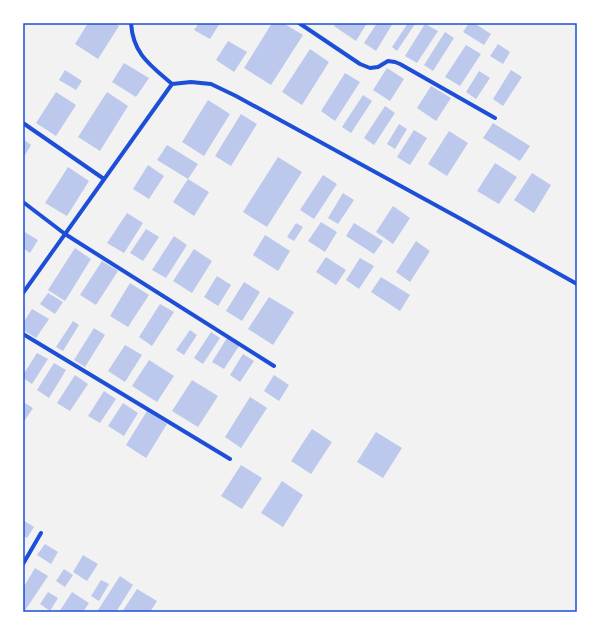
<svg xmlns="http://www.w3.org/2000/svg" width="600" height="635" font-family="Montserrat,sans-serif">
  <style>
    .building { fill: #bdc9ec }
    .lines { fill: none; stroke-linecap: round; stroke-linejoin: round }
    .minor { stroke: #1d4ed8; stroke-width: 4 }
    .neatline { fill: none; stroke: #1d4ed8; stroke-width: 1.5 }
  </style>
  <rect width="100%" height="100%" fill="#f2f2f2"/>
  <!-- building -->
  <path class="building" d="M88 23H115L119 26 98 59 75 44Z
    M199 23H220L210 39 194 30Z
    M272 23H283L303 35 271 85 244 68Z
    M336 23H367L356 41 334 26Z
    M377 23H393L376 51 364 43Z
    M408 23 415 24 397 51 392 47Z
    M469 23H474L491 34 484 45 463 32Z
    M425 24 438 31 417 63 405 56Z
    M445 32 454 38 433 71 424 65Z
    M228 41 247 52 234 72 216 60Z
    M498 44 510 52 503 64 490 56Z
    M466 45 481 54 460 86 445 77Z
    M310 49 329 62 302 105 282 92Z
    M124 63 149 78 136 97 112 82Z
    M387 68 404 79 390 101 373 90Z
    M65 70 82 81 76 90 59 80Z
    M511 70 522 77 503 106 493 99Z
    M479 71 490 78 476 99 466 92Z
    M345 73 360 82 335 121 321 111Z
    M431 86 451 98 436 121 417 108Z
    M56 92 76 105 56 136 36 123Z
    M107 92 128 106 100 151 78 137Z
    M363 95 372 101 351 133 342 127Z
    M208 100 230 114 204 156 182 142Z
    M385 106 395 113 374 145 364 138Z
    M241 114 257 124 231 166 215 156Z
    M493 123 530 146 520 161 483 138Z
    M399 124 407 129 395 149 387 144Z
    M414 130 427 138 410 165 397 157Z
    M449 131 468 143 447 176 428 164Z
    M23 139 31 145 23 158Z
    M167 145 198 164 188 179 209 192 194 216 173 202 188 179 157 160Z
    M278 157 302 172 267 227 243 212Z
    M495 163 517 177 499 204 477 191Z
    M148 165 164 176 149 199 133 189Z
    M68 167 89 181 67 216 45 203Z
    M532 173 551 185 534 213 514 200Z
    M323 175 337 184 314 219 300 210Z
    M343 193 354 200 338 224 328 218Z
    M393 206 410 218 393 244 376 232Z
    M127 213 143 223 124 253 107 243Z
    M321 222 337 232 325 252 308 241Z
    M296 223 303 227 294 241 287 237Z
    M354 223 383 241 374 254 346 236Z
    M146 229 159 237 143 261 130 253Z
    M23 231 38 240 30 253 23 248Z
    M265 235 290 251 278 271 253 255Z
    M174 236 187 245 166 278 152 270Z
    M416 241 430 251 410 282 396 272Z
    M75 248 91 259 65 301 48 290Z
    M194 249 212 261 192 293 173 281Z
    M326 257 346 270 336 285 316 272Z
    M360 258 374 266 359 289 346 280Z
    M102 261 118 271 96 305 80 295Z
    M217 276 231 285 218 306 204 297Z
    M381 277 410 295 400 311 371 292Z
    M244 282 260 292 242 321 226 311Z
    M130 283 149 295 128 327 110 316Z
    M48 293 63 302 55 314 40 304Z
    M269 297 294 312 273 345 248 329Z
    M160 304 174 312 152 346 139 337Z
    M32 309 49 319 36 338 23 330V323Z
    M73 321 79 325 63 351 56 347Z
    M94 328 105 335 85 367 74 360Z
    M190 330 197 335 184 355 176 350Z
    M211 332 220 338 203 364 194 358Z
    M227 338 239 346 224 369 212 362Z
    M125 345 142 355 125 382 108 371Z
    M37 353 48 359 32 384 23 378V375Z
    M243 354 254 361 240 382 230 375Z
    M149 360 174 376 157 402 132 386Z
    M54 363 66 370 49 398 37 390Z
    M75 375 88 384 70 411 57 403Z
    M274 375 289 385 279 401 264 391Z
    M192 380 218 396 198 427 172 411Z
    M104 391 116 399 100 423 88 416Z
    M250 397 267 408 241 448 225 437Z
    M23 402 33 408 23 423Z
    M123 403 138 413 124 436 108 426Z
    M147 411 167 424 146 458 126 445Z
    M312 429 332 442 311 474 291 461Z
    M376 432 402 448 383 478 357 462Z
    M241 465 262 478 242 509 221 496Z
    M282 481 303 495 283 527 261 513Z
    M23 520 34 527 27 538 23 536Z
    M45 544 58 552 51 564 37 555Z
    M83 555 98 564 87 581 73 572Z
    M35 568 48 576 24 612H23V588Z
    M64 569 73 575 65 587 56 581Z
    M120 576 133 585 116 612H102L98 610Z
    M101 580 109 584 99 601 91 596Z
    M137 589 157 601 150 612H122Z
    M48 592 58 598 50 611 40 604Z
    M72 592 89 603 83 612H59Z"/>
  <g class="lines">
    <!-- minor -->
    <path class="minor" d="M131 23C133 54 150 65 172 84
      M299 23 360 64 370 68 378 67 388 61 395 62 400 64 495 118
      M23 123 104 179
      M23 202 65 234 274 366
      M23 293 172 84 191 82 211 84 236 96 461 219 577 284
      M23 334 230 459
      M23 564 41 533"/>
  </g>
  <!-- border -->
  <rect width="600" height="635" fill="none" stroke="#ffffff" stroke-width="48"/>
  <rect x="24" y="24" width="552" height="587" class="neatline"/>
</svg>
